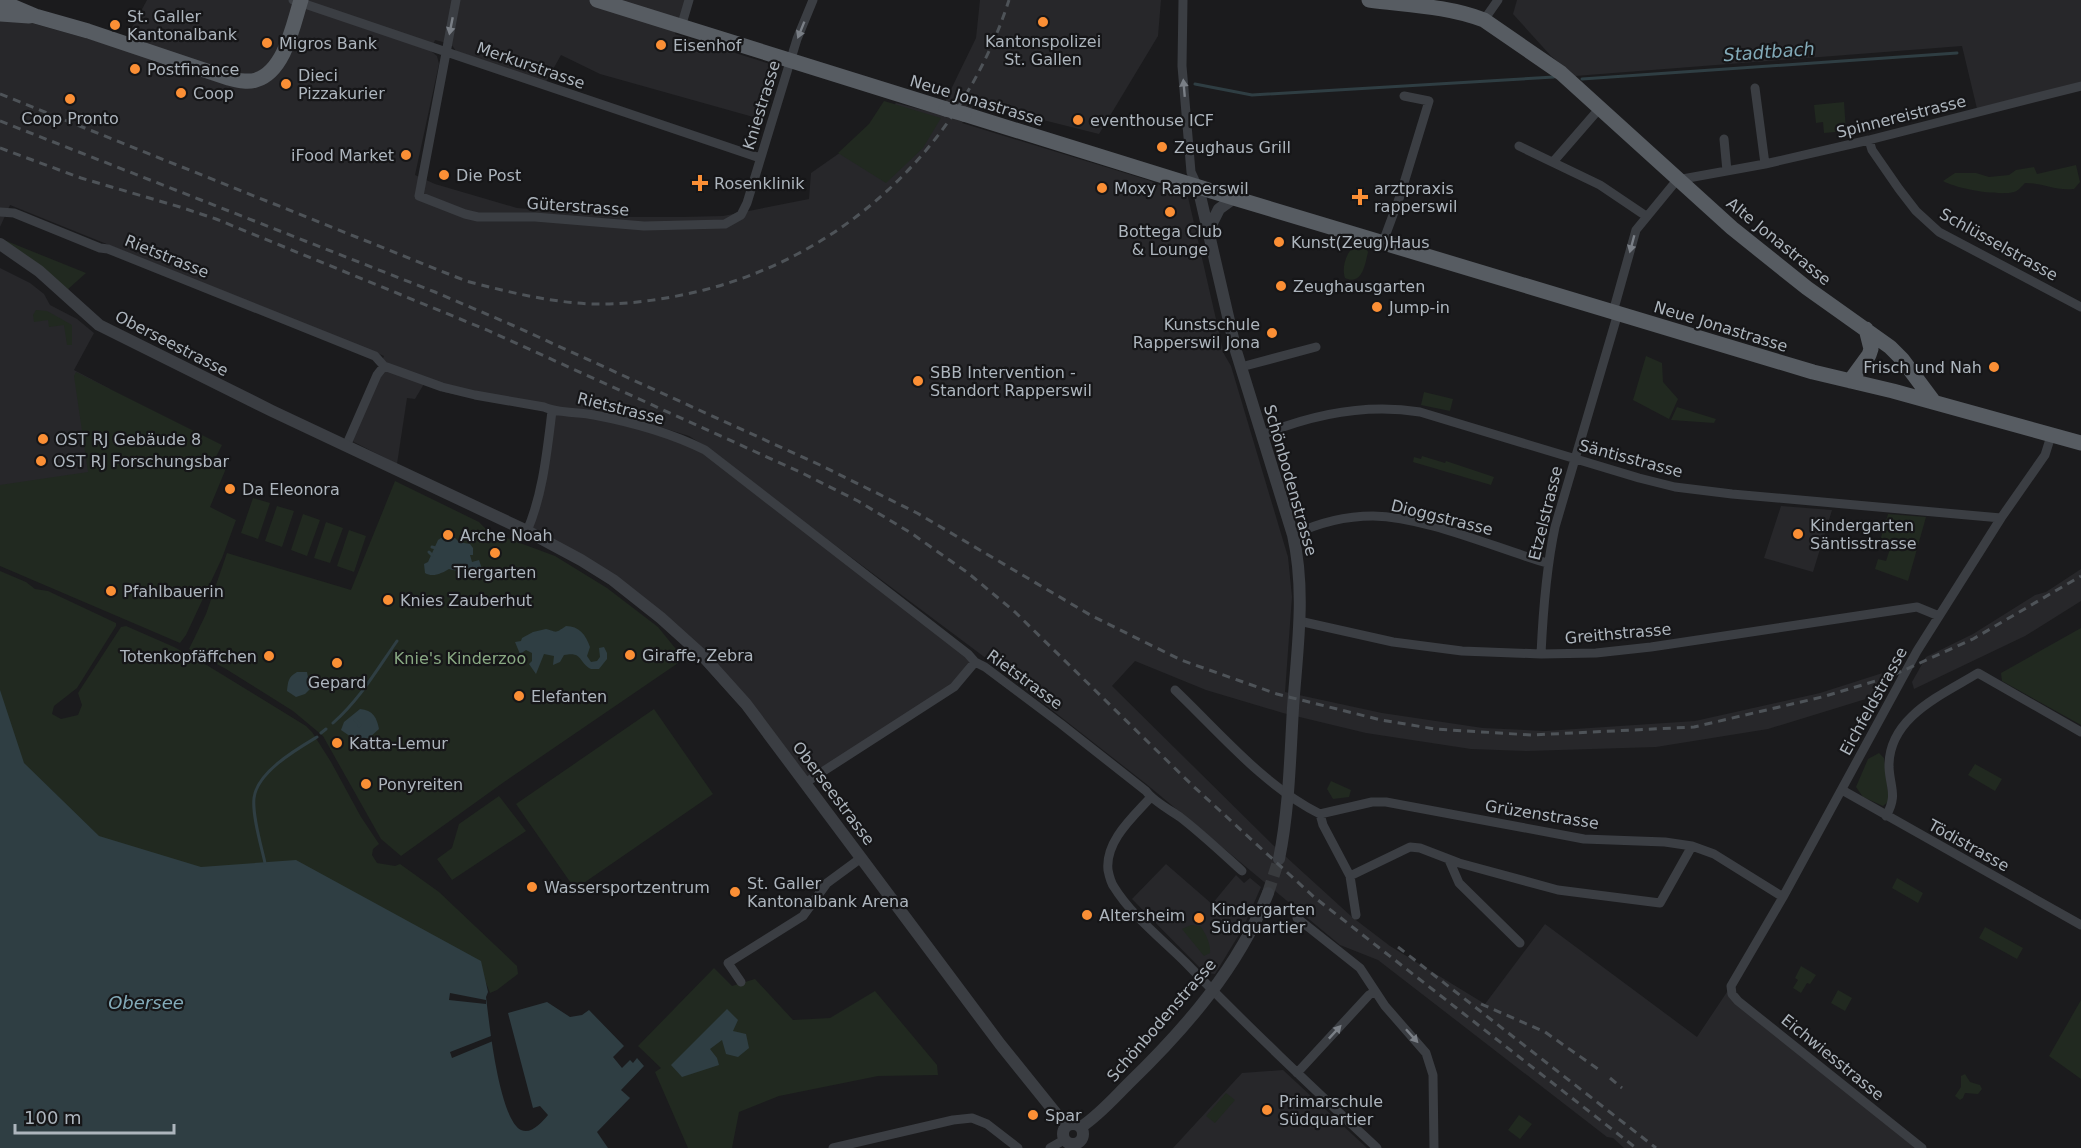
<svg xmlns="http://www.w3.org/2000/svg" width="2081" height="1148" font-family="'DejaVu Sans',sans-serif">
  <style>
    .built { fill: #27272a }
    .green { fill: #212920 }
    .water { fill: #2f3e43 }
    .pier { fill: #1b1b1d }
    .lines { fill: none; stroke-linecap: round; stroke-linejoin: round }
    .stream { stroke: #2f3e43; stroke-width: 3 }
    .tertiary-tunnel { stroke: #383a3d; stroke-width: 12; stroke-dasharray: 12 6; stroke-linecap: butt }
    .minor { stroke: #3b3e43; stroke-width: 9 }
    .tertiary { stroke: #3b3e43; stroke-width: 12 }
    .primary { stroke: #575c62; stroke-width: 15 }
    .rail { stroke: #4e5358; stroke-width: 3; stroke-dasharray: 8 6; stroke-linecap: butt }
    .primary-bridge { stroke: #575c62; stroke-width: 15 }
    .oneway { fill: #7a7f86 }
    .poi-dot { fill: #fb8f35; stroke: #161618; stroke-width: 2 }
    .labels { text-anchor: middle; stroke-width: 4.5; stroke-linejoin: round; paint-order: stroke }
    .poi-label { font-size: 16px; fill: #adb5bd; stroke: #161618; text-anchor: start }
    .street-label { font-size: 16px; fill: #adb5bd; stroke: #161618 }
    .park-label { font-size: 16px; fill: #89a983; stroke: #161618 }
    .water-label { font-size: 18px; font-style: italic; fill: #83abb9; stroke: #161618 }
  </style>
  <rect width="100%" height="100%" fill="#1b1b1d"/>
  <!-- built -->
  <path class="built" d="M147 0H685L675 34 767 63 775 69 776 75 764 120 600 74 561 55 546 82 456 51 451 44 435 40 431 51 437 56 439 64 415 175 435 184 517 208 632 217H682L723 216 809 199 811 173 861 138 896 103 939 114 976 38 980 0H1161L1158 36 1099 134 975 103 962 123 1148 180 1188 197 1224 354 1231 366 1288 557 1292 597 1285 692 1382 713 1483 728 1545 731 1695 721 1820 693 1892 670 1882 694 1768 729 1656 747 1527 751 1471 749 1366 733 1283 713 1206 690 1135 661 1112 686 1273 845 1352 917 1390 946 1485 1004 1545 924 1697 1037 1731 986 1732 994 1922 1148H1624L1613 1138 1607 1137 1378 960 1340 945 1145 783 987 659 776 501 714 452 689 436 660 427 705 450 975 662 963 679 805 783 789 761 661 618 527 531 535 508 549 410 497 403 444 392 424 384 415 399 407 398 397 464 346 438 384 356 10 205 0 227V19L35 24 121 48Z
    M1517 0H2081V86L1978 113 1962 46 1575 76 1551 56 1513 14Z
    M0 268 30 283 44 294 50 305 77 319 94 333 74 370 110 389 125 501 0 527Z
    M1781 506 1832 510 1813 572 1764 558Z
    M2081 569V601L2025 636 1914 689 1912 682 1926 657 1973 634 2035 595 2046 592Z
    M1166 864 1212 904 1236 875 1244 883 1250 878 1261 887 1243 928 1215 974 1205 973 1132 899Z
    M1283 1070 1367 1148H1173L1242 1073Z"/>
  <!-- green -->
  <path class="green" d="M884 101 941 118 923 148 886 183 838 153 869 124Z
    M1844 102 1846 131 1824 133 1823 122 1816 123 1814 105Z
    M2076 165 2080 182 2074 189C2054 191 2044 183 2025 183 2021 187 2018 191 2014 192 1999 196 1957 189 1943 181L1955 173H1976L1989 177 2009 175 2016 170 2034 167 2037 174Z
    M4 240 86 273 67 290Z
    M1359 244 1366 247 1368 252C1365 265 1362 286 1345 278 1341 267 1347 248 1359 244Z
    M36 310 47 311 72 325V345H67L64 325 49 327 48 320 34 322 33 315Z
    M1646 356 1662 363 1663 382 1678 399 1669 419 1633 400Z
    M76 372 222 445 214 461 227 466 210 507 236 520 222 558 186 635 180 643 0 566V485L88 472 74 376Z
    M1424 392 1453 399 1450 411 1421 405Z
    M1677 407 1716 419 1714 423 1671 420Z
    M1422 456 1445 463 1446 461 1494 477 1491 485 1413 462 1414 457 1421 459Z
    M395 481 479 522 488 531 555 556 607 588 658 627 684 659 504 782 401 856 381 839 323 736 293 711 226 669 189 649 206 614 227 553 351 590Z
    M253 498 270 503 258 539 241 533Z
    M277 506 294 511 282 547 265 541Z
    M303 514 320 520 307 556 291 550Z
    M1888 514 1926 517 1908 581 1875 569 1878 559 1886 561 1890 549 1879 544Z
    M326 522 343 528 330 563 314 558Z
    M349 530 366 536 354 572 337 566Z
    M0 571 26 582 35 589 48 591 116 623V626L77 688 54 706 52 714 61 719 78 715 82 705 78 693 121 627 126 626 174 647 205 664 306 726 312 732 331 762 361 817 379 844 373 849 372 855 377 863 395 866 400 864 439 892 517 966 518 974 497 990 490 993 486 983 0 899Z
    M2081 628V725L2002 681 2001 673Z
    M654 709 713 794 575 889 516 804Z
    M1879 753 1884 758 1889 801 1883 806 1863 797 1856 787 1868 759Z
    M1975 764 2002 779 1995 791 1968 775Z
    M1331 781 1351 790 1349 797 1333 799 1327 789Z
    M499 796 526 831 452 880 437 859 452 848 459 824Z
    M1897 878 1923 893 1918 903 1892 888Z
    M1191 925 1200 926C1205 932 1211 944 1210 953L1204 956 1182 929Z
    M1985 927 2023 948 2017 959 1979 938Z
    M1801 966 1816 975 1810 984 1807 983 1801 993 1793 988 1798 980 1795 978Z
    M714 968 732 986 755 979 793 1020 830 1018 875 991 937 1065 938 1075 878 1076 779 1096 739 1112 732 1148H688L655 1072 661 1068 638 1046Z
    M1838 990 1852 998 1845 1011 1831 1003Z
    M2081 1000V1079L2049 1056Z
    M1965 1074 1970 1082 1980 1085 1982 1089 1978 1094 1965 1093 1963 1098 1960 1100 1955 1096 1961 1087V1076Z
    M1226 1093 1235 1100 1215 1123 1206 1116Z
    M1519 1115 1532 1124 1520 1139 1508 1130Z"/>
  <!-- water -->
  <path class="water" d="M441 538H455L459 542 470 544 473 548V555H470L472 562 479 560 482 569 478 573 472 571 470 573 465 567 457 571 449 569C442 573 433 578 425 573L424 564 428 562 438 540Z
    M566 626C579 626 586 635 590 647L587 656 591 662 597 661 600 657 599 648 604 647 607 653V659L599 669H591C578 662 583 651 564 655L560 662 553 665 554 656 544 654 536 674 529 664 532 661V653L526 650 520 654 515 642 521 641 522 638 533 632 546 629C558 632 554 634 566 626Z
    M297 672H307L310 689 305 694 296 697 287 691C288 682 288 677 297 672Z
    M0 690 24 763 99 836 201 867 296 860 481 961 488 992 486 997C489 1021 499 1119 521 1130 531 1135 542 1122 548 1115L540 1106 533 1108 508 1013 547 1002 570 1017 582 1015 589 1010 624 1046 613 1057 622 1068 630 1060 633 1063 637 1058 644 1066 621 1090 630 1098 597 1132 608 1148H0Z
    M360 709C373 710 377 718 379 729L369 738 357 741 341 730 344 722Z
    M727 1009 738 1020 733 1031 746 1034 749 1048 738 1057 726 1054 722 1040 710 1049 717 1058 719 1065 682 1077 671 1065Z"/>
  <!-- pier -->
  <path class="pier" d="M450 993 486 1000V1004L449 1000Z
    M491 1036 493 1041 452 1058 450 1052Z"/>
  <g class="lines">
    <!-- stream -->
    <path class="stream" d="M1582 79 1957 53
      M1195 84 1252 95 1554 77
      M432 547 436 548
      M429 552 432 555
      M355 720 360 725 359 726
      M333 723C360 699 376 671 397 641
      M321 733 326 729
      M265 863C261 845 252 815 254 798 257 772 297 749 317 737"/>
    <!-- tertiary-tunnel -->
    <path class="tertiary-tunnel" d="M1268 893 1279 859"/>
    <!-- minor -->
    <path class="minor" d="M293 0 760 158
      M456 0 419 196 465 214 478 217H535L644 226 725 224 741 215 747 203 797 39 813 0
      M1183 0 1182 66 1191 172 1198 187
      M1484 20 1498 0
      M681 27 689 0
      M1755 88 1765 164
      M1724 139 1727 171
      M1869 140 1872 150 1899 189 1916 211 1939 232 2081 307
      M1519 146 1600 185 1646 216
      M1553 162 1599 109
      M0 212 14 213 100 248 108 249 375 356 384 366 442 387 475 395 544 407C556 413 579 412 594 415 631 422 671 433 705 450L968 654 975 662 985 667 1061 724 1146 791C1153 801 1170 810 1180 817 1202 834 1222 853 1242 871
      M1383 242 1400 196 1429 101 1404 96
      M1613 312 1636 230 1677 180 1765 164 1869 140 2081 86
      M1241 367 1316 347
      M1262 435C1313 414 1365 403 1420 412L1639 478 1675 487 1732 494 2001 518
      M346 446 377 375 384 366
      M527 531C543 494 547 451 552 411
      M1293 535C1318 523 1346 516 1373 516 1426 517 1495 548 1547 563
      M1299 621 1393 642 1462 651 1541 654 1596 653 1651 647 1917 607 1939 616
      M1541 654C1543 611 1546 569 1555 527L1618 313
      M1175 690C1220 733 1264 786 1320 814L1372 802H1386L1584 839 1665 842 1692 846 1714 854 1783 897
      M805 783 954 687 975 662
      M1842 790 2081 925
      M1151 797C1133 817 1105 841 1108 870 1109 875 1111 883 1114 887 1131 915 1163 940 1186 963 1248 1027 1312 1087 1377 1148
      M1320 814 1323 825 1350 876 1356 915
      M1886 816C1898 795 1890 788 1889 767 1888 717 1942 695 1978 673L2081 732
      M1449 860 1459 883 1520 943
      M1350 876 1410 847 1420 848 1459 863 1558 890 1660 903 1692 846
      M1297 918 1360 968 1385 1006 1426 1053 1433 1075 1434 1148
      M741 982 728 963 803 916 827 883 861 858
      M1297 1073 1369 995 1374 992
      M833 1148 953 1120 972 1118 987 1124 1018 1148
      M1050 1148 1064 1140
      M1922 1148 1738 1001 1732 994 1731 986 1783 897 1917 651 2001 518 2045 455 2051 436"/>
    <!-- tertiary -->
    <path class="tertiary" d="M1198 187 1236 351 1293 535C1306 592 1297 650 1293 708 1290 759 1289 810 1279 859
      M1208 231 1219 209 1234 198
      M0 244 39 271 99 325 272 411 527 531 581 560 613 580 661 618 702 655 746 704 1000 1044 1066 1126
      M1063 1134a10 10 0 1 1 20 0a10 10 0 1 1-20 0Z
      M1081 1127C1099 1115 1113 1099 1128 1084 1185 1029 1239 967 1268 893"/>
    <!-- primary -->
    <path class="primary" d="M597 0 946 109
      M1369 0C1407 5 1448 6 1484 20L1561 73 1732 228 1807 288 1890 347 1902 359 1934 402
      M0 1 35 16 88 31 228 78C237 80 247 83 256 80 285 71 293 25 301 0
      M0 14 29 16
      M964 114 1234 198 1813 372 1893 391 2081 443
      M1850 381 1869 355 1871 349 1866 329"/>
    <!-- rail -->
    <path class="rail" d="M0 94 466 281C508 292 549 302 591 304 628 305 668 299 704 290 849 253 963 143 1009 0
      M0 121 435 292 512 325 820 465 917 513 1092 616 1181 660 1277 694 1381 720 1435 729 1531 735 1694 727 1822 697 1889 677 1973 639 2081 576
      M0 148 81 178 180 207 216 219 487 330 800 472 858 501 911 533 968 573 1015 612 1193 786 1314 897 1636 1148
      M1398 947 1656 1148
      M1481 1004 1545 1032 1598 1069
      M1610 1078 1622 1088"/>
    <!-- primary-bridge -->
    <path class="primary-bridge" d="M946 109 964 114"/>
  </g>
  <!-- one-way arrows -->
  <defs><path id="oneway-solid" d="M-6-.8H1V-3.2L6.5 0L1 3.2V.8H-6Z" transform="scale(1.5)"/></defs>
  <g class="oneway">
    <use href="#oneway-solid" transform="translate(451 26) rotate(101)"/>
    <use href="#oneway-solid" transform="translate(801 30) rotate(112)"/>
    <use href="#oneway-solid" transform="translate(1184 88) rotate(-95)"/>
    <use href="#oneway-solid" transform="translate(1632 244) rotate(105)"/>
    <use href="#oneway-solid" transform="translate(1335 1032) rotate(-47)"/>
    <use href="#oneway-solid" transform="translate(1412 1036) rotate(48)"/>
  </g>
  <!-- markers -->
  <g class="poi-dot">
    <circle cx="1043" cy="22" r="6"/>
    <circle cx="115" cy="25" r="6"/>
    <circle cx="267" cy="43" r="6"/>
    <circle cx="661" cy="45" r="6"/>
    <circle cx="135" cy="69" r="6"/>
    <circle cx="286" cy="84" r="6"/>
    <circle cx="181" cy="93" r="6"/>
    <circle cx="70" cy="99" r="6"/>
    <circle cx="1078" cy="120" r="6"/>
    <circle cx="1162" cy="147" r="6"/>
    <circle cx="406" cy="155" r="6"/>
    <circle cx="444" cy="175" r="6"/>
    <path d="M697 174h6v6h6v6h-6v6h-6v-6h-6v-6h6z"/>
    <circle cx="1102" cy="188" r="6"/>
    <path d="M1357 188h6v6h6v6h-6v6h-6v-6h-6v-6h6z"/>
    <circle cx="1170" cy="212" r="6"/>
    <circle cx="1279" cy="242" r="6"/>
    <circle cx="1281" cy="286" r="6"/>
    <circle cx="1377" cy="307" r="6"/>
    <circle cx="1272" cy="333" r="6"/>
    <circle cx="1994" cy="367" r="6"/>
    <circle cx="918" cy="381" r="6"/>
    <circle cx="43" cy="439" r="6"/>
    <circle cx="41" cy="461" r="6"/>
    <circle cx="230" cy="489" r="6"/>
    <circle cx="1798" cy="534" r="6"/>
    <circle cx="448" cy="535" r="6"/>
    <circle cx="495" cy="553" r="6"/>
    <circle cx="111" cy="591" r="6"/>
    <circle cx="388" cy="600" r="6"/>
    <circle cx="630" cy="655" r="6"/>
    <circle cx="269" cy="656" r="6"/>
    <circle cx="337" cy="663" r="6"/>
    <circle cx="519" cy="696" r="6"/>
    <circle cx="337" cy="743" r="6"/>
    <circle cx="366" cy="784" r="6"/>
    <circle cx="532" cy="887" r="6"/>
    <circle cx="735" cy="892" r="6"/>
    <circle cx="1087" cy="915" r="6"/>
    <circle cx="1199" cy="918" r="6"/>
    <circle cx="1267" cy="1110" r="6"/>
    <circle cx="1033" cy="1115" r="6"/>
  </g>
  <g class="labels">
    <!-- poi labels -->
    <g class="poi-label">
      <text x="127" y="22">St. Galler<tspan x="127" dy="18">Kantonalbank</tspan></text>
      <text x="1043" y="47" text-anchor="middle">Kantonspolizei<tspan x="1043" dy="18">St. Gallen</tspan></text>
      <text x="279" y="49">Migros Bank</text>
      <text x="673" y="51">Eisenhof</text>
      <text x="147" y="75">Postfinance</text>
      <text x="298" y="81">Dieci<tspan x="298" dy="18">Pizzakurier</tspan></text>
      <text x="193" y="99">Coop</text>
      <text x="70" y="124" text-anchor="middle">Coop Pronto</text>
      <text x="1090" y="126">eventhouse ICF</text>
      <text x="1174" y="153">Zeughaus Grill</text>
      <text x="394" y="161" text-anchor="end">iFood Market</text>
      <text x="456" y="181">Die Post</text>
      <text x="714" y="189">Rosenklinik</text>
      <text x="1114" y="194">Moxy Rapperswil</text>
      <text x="1374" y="194">arztpraxis<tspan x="1374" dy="18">rapperswil</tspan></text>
      <text x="1170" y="237" text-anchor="middle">Bottega Club<tspan x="1170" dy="18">&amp; Lounge</tspan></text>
      <text x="1291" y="248">Kunst(Zeug)Haus</text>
      <text x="1293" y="292">Zeughausgarten</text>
      <text x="1389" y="313">Jump-in</text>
      <text x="1260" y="330" text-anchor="end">Kunstschule<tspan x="1260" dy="18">Rapperswil Jona</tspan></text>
      <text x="1982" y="373" text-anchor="end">Frisch und Nah</text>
      <text x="930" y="378">SBB Intervention -<tspan x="930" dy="18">Standort Rapperswil</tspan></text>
      <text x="55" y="445">OST RJ Gebäude 8</text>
      <text x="53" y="467">OST RJ Forschungsbar</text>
      <text x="242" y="495">Da Eleonora</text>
      <text x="1810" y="531">Kindergarten<tspan x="1810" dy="18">Säntisstrasse</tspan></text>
      <text x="460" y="541">Arche Noah</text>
      <text x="495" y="578" text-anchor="middle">Tiergarten</text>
      <text x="123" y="597">Pfahlbauerin</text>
      <text x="400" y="606">Knies Zauberhut</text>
      <text x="642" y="661">Giraffe, Zebra</text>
      <text x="257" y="662" text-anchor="end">Totenkopfäffchen</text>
      <text x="337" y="688" text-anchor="middle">Gepard</text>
      <text x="531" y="702">Elefanten</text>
      <text x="349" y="749">Katta-Lemur</text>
      <text x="378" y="790">Ponyreiten</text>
      <text x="747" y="889">St. Galler<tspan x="747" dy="18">Kantonalbank Arena</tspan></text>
      <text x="544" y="893">Wassersportzentrum</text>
      <text x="1211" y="915">Kindergarten<tspan x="1211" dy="18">Südquartier</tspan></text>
      <text x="1099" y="921">Altersheim</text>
      <text x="1279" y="1107">Primarschule<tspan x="1279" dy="18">Südquartier</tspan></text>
      <text x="1045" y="1121">Spar</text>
    </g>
    <!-- street labels -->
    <g class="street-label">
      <text transform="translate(531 65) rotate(19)" y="6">Merkurstrasse</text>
      <text transform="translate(977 100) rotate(17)" y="6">Neue Jonastrasse</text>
      <text transform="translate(761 105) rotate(-73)" y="6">Kniestrasse</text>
      <text transform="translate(1901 116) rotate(-14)" y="6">Spinnereistrasse</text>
      <text transform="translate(578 206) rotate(4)" y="6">Güterstrasse</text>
      <text transform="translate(1779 241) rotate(39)" y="6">Alte Jonastrasse</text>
      <text transform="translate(1999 244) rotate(29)" y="6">Schlüsselstrasse</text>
      <text transform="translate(167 256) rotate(22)" y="6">Rietstrasse</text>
      <text transform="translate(1721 326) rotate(17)" y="6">Neue Jonastrasse</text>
      <text transform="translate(172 343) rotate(27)" y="6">Oberseestrasse</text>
      <text transform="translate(621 408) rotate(14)" y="6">Rietstrasse</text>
      <text transform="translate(1631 458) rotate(15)" y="6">Säntisstrasse</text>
      <text transform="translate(1291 480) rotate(74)" y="6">Schönbodenstrasse</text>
      <text transform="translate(1545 513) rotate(-76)" y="6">Etzelstrasse</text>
      <text transform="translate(1442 517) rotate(14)" y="6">Dioggstrasse</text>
      <text transform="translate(1618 633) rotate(-5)" y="6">Greithstrasse</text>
      <text transform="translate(1025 679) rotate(36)" y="6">Rietstrasse</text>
      <text transform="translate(1873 701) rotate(-61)" y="6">Eichfeldstrasse</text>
      <text transform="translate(834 793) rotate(53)" y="6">Oberseestrasse</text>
      <text transform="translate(1542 814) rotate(9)" y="6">Grüzenstrasse</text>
      <text transform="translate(1969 845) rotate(29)" y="6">Tödistrasse</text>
      <text transform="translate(1161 1020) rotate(-49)" y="6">Schönbodenstrasse</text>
      <text transform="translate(1833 1057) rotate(39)" y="6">Eichwiesstrasse</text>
    </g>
    <!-- park labels -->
    <g class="park-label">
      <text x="460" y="664">Knie's Kinderzoo</text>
    </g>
    <!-- water labels -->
    <g class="water-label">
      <text transform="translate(1769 52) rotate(-4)" y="6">Stadtbach</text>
      <text x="146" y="1009">Obersee</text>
    </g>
  </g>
  <!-- scale -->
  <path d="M15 1124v9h159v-9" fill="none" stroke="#adb5bd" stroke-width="3"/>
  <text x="24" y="1124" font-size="18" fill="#adb5bd" stroke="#161618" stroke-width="4.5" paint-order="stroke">100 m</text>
</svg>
